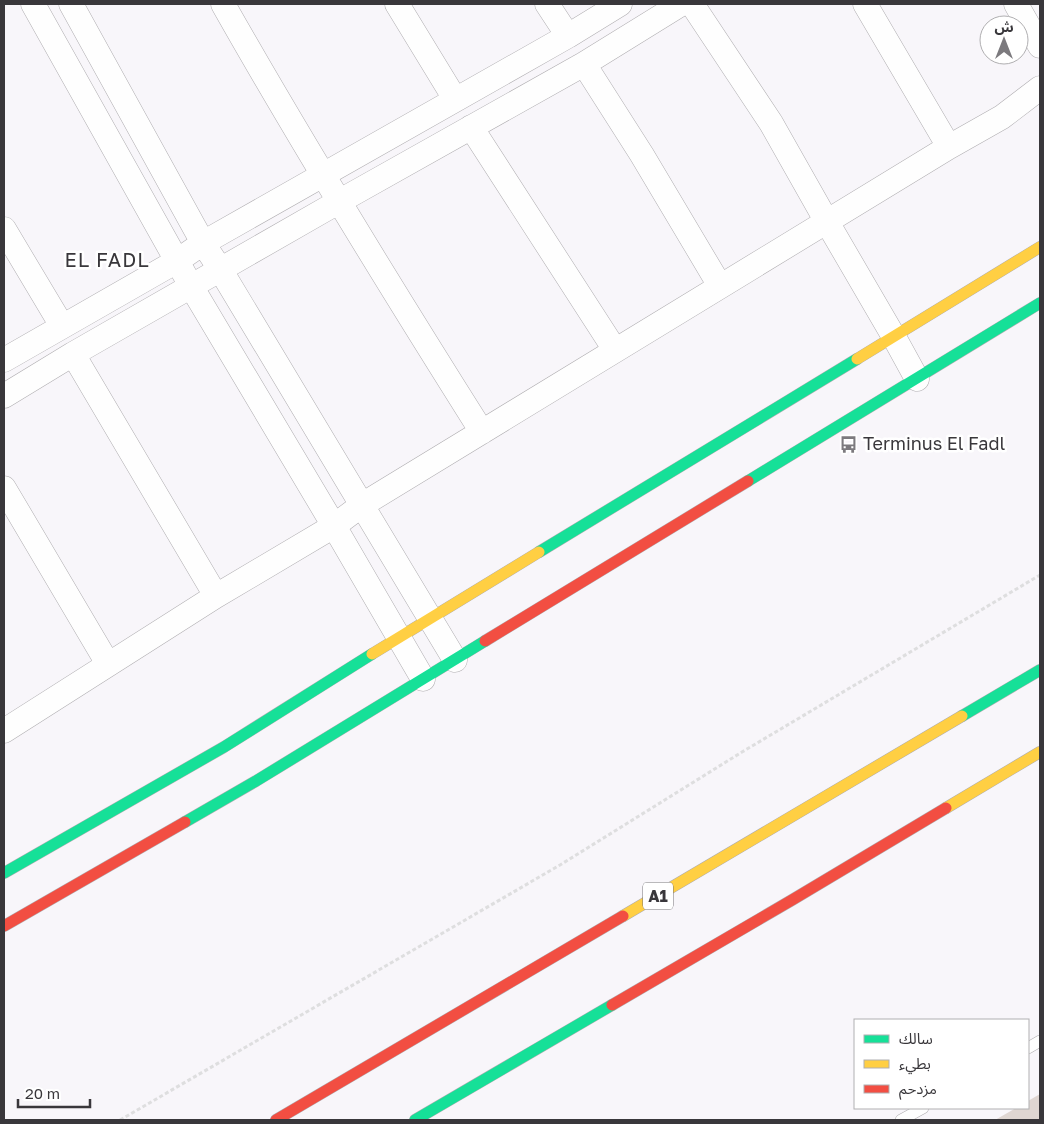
<svg xmlns="http://www.w3.org/2000/svg" width="1044" height="1124" font-family="'Golos Text','Noto Sans Arabic',sans-serif">
  <style>
    .building { fill: #dfd6d2 }
    .lines { fill: none; stroke-linecap: round; stroke-linejoin: round }
    .lane-casing { stroke: #afadb0; stroke-width: 12 }
    .street-casing { stroke: #afadb0; stroke-width: 25 }
    .fast-casing { stroke: #afadb0; stroke-width: 12 }
    .slow-casing { stroke: #afadb0; stroke-width: 12 }
    .jam-casing { stroke: #afadb0; stroke-width: 12 }
    .path { stroke: #dededf; stroke-width: 3; stroke-dasharray: 4 2.5; stroke-linecap: butt }
    .lane { stroke: #fefefe; stroke-width: 11 }
    .street { stroke: #fefefe; stroke-width: 24 }
    .fast { stroke: #16e098; stroke-width: 11 }
    .slow { stroke: #ffcf43; stroke-width: 11 }
    .jam { stroke: #f24e42; stroke-width: 11 }
    .labels { text-anchor: middle; stroke-width: 5; stroke-linejoin: round; paint-order: stroke }
    .shield { fill: #fff; stroke: #747376; stroke-width: 1 }
    .shield-label { font-size: 16px; font-weight: bold; fill: #39373b }
    .poi-label { font-size: 18px; fill: #39373b; stroke: #fff; text-anchor: start }
    .quarter-label { font-size: 20px; letter-spacing: 1px; fill: #39373b; stroke: #fff }
  </style>
  <rect width="100%" height="100%" fill="#f8f6fa"/>
  <!-- building -->
  <path class="building" d="M1040 1094V1120H995L1016 1108H1028V1101Z"/>
  <g class="lines">
    <defs>
      <path id="lane" d="M1028 1048 1040 1041
        M901 1120 923 1108"/>
      <path id="street" d="M33 4 191 286 334 526 423 679
        M71 4 203 243 220 269 455 660
        M223 4C305 149 393 291 482 432
        M397 4 455 99
        M547 4 568 36
        M692 4 771 123 827 222 894 337 917 379
        M865 4 949 147
        M1016 4 1040 46
        M584 64 642 155 720 286
        M471 127 615 350
        M4 229 62 326
        M73 354 216 596
        M4 360 177 261 203 243 568 36 620 4
        M4 396 73 354 340 201 584 64 681 4
        M4 488 108 664
        M4 731 216 596 334 526 362 505 949 147 1002 117 1040 88"/>
      <path id="fast" d="M748 481 1040 303
        M539 552 857 359
        M962 716 1040 670
        M185 822 256 781 485 641
        M4 873 224 747 372 654
        M415 1120 612 1005"/>
      <path id="slow" d="M857 359 1040 247
        M372 654 539 552
        M946 808 1040 752
        M623 916 962 716"/>
      <path id="jam" d="M485 641 748 481
        M4 926 185 822
        M612 1005 792 900 946 808
        M276 1120 623 916"/>
    </defs>
    <!-- lane casing -->
    <use href="#lane" class="lane-casing"/>
    <!-- street casing -->
    <use href="#street" class="street-casing"/>
    <!-- fast casing -->
    <use href="#fast" class="fast-casing"/>
    <!-- slow casing -->
    <use href="#slow" class="slow-casing"/>
    <!-- jam casing -->
    <use href="#jam" class="jam-casing"/>
    <!-- path -->
    <path class="path" d="M120 1120 560 865 742 752 1040 575"/>
    <!-- lane -->
    <use href="#lane" class="lane"/>
    <!-- street -->
    <use href="#street" class="street"/>
    <!-- fast -->
    <use href="#fast" class="fast"/>
    <!-- slow -->
    <use href="#slow" class="slow"/>
    <!-- jam -->
    <use href="#jam" class="jam"/>
  </g>
  <!-- icons -->
  <defs>
    <symbol id="bus-bare" viewBox="-9 -9 18 18"><path d="M-5-6H5V4H4V6H2V4H-2V6H-4V4H-5ZM-3.5-4V0h7V-4ZM-3.5 1.2v1.5H-2V1.2ZM2 1.2v1.5H3.5V1.2Z" fill="#7c7a7e" stroke="#fff" stroke-width="2.5" paint-order="stroke"/></symbol>
  </defs>
  <g fill-rule="evenodd">
    <use href="#bus-bare" x="836" y="432" width="25" height="25"/>
  </g>
  <g class="labels">
    <!-- shield labels -->
    <rect class="shield" x="643" y="882.5" width="30" height="27" rx="4"/>
    <g class="shield-label">
      <text x="658" y="902">A1</text>
    </g>
    <!-- poi labels -->
    <g class="poi-label">
      <text x="863" y="450">Terminus El Fadl</text>
    </g>
    <!-- quarter labels -->
    <g class="quarter-label">
      <text x="107" y="267">EL FADL</text>
    </g>
  </g>
  <!-- border -->
  <rect width="1044" height="1124" fill="none" stroke="#39373b" stroke-width="10"/>
  <!-- legend -->
  <rect x="854" y="1019" width="175" height="90" fill="#ffffff" stroke="#b0afb1"/>
  <rect x="864" y="1035" width="25" height="8" fill="#16e098" stroke="#b0afb1"/>
  <text x="899" y="1044" font-size="15" fill="#39373b">سالك</text>
  <rect x="864" y="1060" width="25" height="8" fill="#ffcf43" stroke="#b0afb1"/>
  <text x="899" y="1069" font-size="15" fill="#39373b">بطيء</text>
  <rect x="864" y="1085" width="25" height="8" fill="#f24e42" stroke="#b0afb1"/>
  <text x="899" y="1094" font-size="15" fill="#39373b">مزدحم</text>
  <!-- north arrow -->
  <g transform="translate(1004 40)"><circle r="24" fill="#ffffff" stroke="#b0afb1"/>
  <path d="M0-4L9 19L0 12L-9 19Z" fill="#7c7a7e"/>
  <text y="-8" font-size="14" font-weight="bold" text-anchor="middle" fill="#39373b">ش</text>
  </g>
  <!-- scale -->
  <path d="M18 1099v8h72v-8" fill="none" stroke="#39373b" stroke-width="2.5"/>
  <text x="25" y="1099" font-size="15" fill="#39373b" stroke="#ffffff" stroke-width="4" paint-order="stroke">20 m</text>
</svg>
